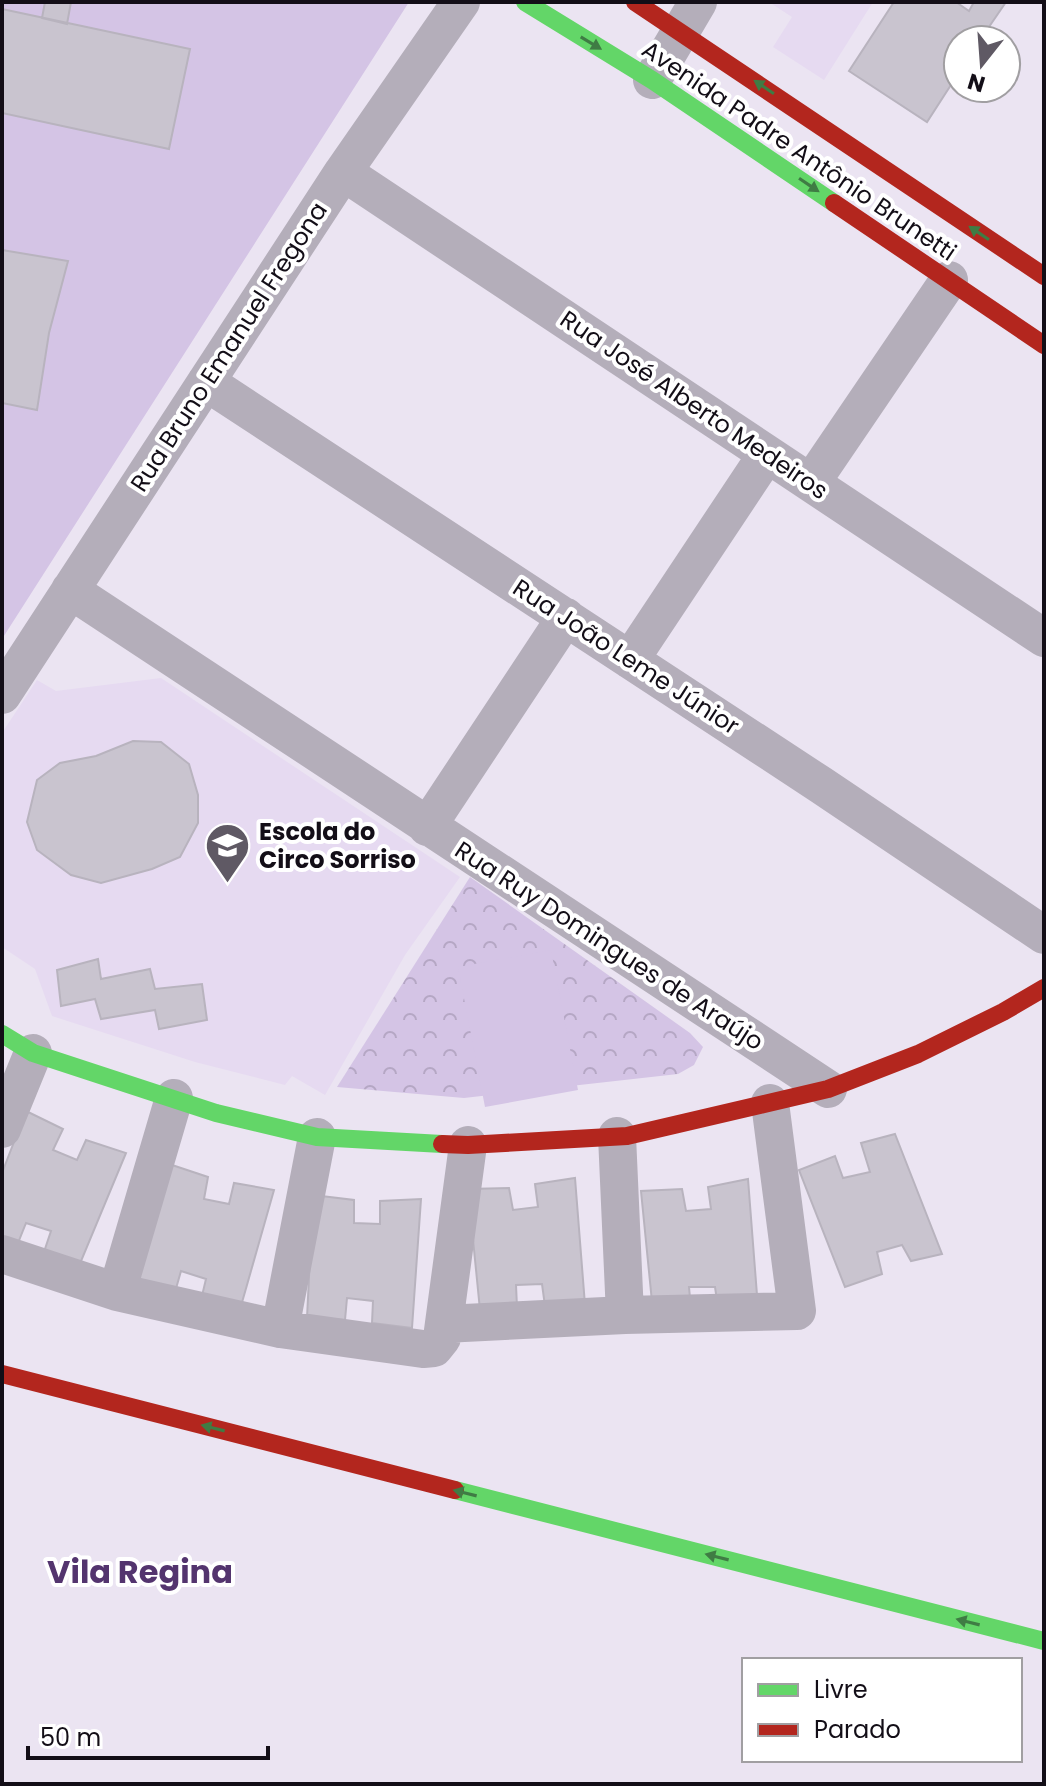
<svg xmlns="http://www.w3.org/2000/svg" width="1046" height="1786" font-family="Poppins,sans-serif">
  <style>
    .built { fill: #e6daf1 }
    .park { fill: url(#park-crowns) }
    .pitch { fill: #d4c4e5 }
    .building { fill: #c9c4cf; stroke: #b8b3be; stroke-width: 2 }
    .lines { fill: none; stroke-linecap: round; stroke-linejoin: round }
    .street { stroke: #b4aeba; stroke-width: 38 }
    .fast { stroke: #63d668; stroke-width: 18 }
    .jam { stroke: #b3261e; stroke-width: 18 }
    .oneway { fill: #3f7c44 }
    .labels { text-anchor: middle; stroke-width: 8; stroke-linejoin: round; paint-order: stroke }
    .street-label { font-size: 24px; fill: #130e17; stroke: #fff }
    .poi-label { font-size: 24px; font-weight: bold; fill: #130e17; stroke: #fff; text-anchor: start }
    .district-label { font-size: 32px; font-weight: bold; fill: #53346e; stroke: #fff }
  </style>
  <defs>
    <pattern id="park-crowns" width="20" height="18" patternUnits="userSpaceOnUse" patternTransform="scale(2)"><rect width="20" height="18" fill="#d4c4e5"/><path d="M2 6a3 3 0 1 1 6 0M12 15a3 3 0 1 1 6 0" fill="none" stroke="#b5a7c4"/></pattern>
  </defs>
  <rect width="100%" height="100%" fill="#ebe4f2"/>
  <!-- built -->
  <path class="built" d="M773 2H873L824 80 773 47 792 17 772 4Z
    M161 678 460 877 405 955 325 1095 292 1076 285 1085 195 1062 52 1016 35 969 2 947V733L37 680 56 691Z"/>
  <!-- park -->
  <path class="park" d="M470 877 690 1033 703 1047 694 1065 678 1074 464 1098 337 1087Z"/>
  <!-- pitch -->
  <path class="pitch" d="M2 2H409L2 639Z
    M551 950 578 1090 485 1107 458 967Z"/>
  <!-- building -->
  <path class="building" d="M45 2H71L67 24 42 18Z
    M894 2H956L969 11 974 2H1006L980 40H958V74L927 122 849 71Z
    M2 9 190 49 169 149 2 113Z
    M2 250 68 261 49 333 37 410 2 403Z
    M133 741 161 742 189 764 198 795V823L180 857 152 869 101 883 71 875 37 850 27 822 37 780 60 763 96 756Z
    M98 959 101 979 150 969 155 989 202 984 207 1020 159 1029 155 1010 101 1019 95 999 61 1006 57 970Z
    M26 1111 63 1129 53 1150 77 1160 86 1140 126 1153 79 1266 44 1252 51 1231 26 1223 18 1243 2 1237V1173Z
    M895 1134 942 1254 911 1261 902 1245 877 1252 882 1274 845 1287 799 1170 835 1156 843 1178 870 1172 861 1143Z
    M169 1164 208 1177 204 1199 229 1204 234 1183 274 1190 239 1313 201 1300 206 1279 181 1271 175 1292 138 1282Z
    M575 1178 585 1305 545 1306 542 1284 516 1285 517 1307 480 1310 468 1189 509 1188 513 1210 538 1207 535 1184Z
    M748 1179 758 1308 718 1307 715 1287H689L691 1309 653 1312 641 1191 682 1189 686 1211 711 1209 708 1187Z
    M313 1195 354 1200V1223L380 1224V1201L421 1199 412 1328 372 1323 373 1301 347 1298 345 1320 307 1318Z"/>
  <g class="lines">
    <!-- street -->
    <path class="street" d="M652 80 698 2
      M343 172 1044 638
      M206 382 821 785 1044 935
      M811 483 949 280
      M70 590 828 1089
      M630 660 767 454
      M2 695 343 172 461 2
      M427 827 566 617
      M2 1129 33 1053
      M617 1136 625 1315
      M2 1254 117 1292 280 1329 423 1349 434 1348 442 1338 468 1145
      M117 1292 174 1098
      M444 1324 625 1315 797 1311 770 1103
      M280 1329 317 1137"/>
    <!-- fast -->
    <path class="fast" d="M525 2 652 80 834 203
      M2 1034 33 1053 216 1113 317 1137 442 1144
      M455 1490 1044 1641"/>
    <!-- jam -->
    <path class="jam" d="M635 2 1044 276
      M834 203 1044 345
      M442 1144 468 1145 627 1136 828 1089 918 1054 1003 1012 1044 988
      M2 1374 455 1490"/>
  </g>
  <!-- one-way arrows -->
  <defs><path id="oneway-solid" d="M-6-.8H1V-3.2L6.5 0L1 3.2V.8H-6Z" transform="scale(2)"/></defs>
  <g class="oneway">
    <use href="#oneway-solid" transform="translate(591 43) rotate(31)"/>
    <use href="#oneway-solid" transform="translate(764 87) rotate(-146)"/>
    <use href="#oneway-solid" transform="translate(809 185) rotate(34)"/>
    <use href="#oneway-solid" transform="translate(979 233) rotate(-146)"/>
    <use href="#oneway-solid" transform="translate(213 1428) rotate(-166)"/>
    <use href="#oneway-solid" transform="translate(465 1493) rotate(-166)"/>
    <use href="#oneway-solid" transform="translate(717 1557) rotate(-166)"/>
    <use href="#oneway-solid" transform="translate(968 1622) rotate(-166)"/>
  </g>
  <!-- icons -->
  <defs>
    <symbol id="school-pin" viewBox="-11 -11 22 30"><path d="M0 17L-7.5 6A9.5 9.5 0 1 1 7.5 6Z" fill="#5f5964" stroke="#fff"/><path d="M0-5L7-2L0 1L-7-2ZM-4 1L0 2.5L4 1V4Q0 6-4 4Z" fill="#fff"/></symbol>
  </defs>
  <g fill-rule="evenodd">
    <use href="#school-pin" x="202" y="820" width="51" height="69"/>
  </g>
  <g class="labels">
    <!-- street labels -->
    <g class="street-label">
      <text transform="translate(799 151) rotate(34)" y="8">Avenida Padre Antônio Brunetti</text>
      <text transform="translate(229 347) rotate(-57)" y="8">Rua Bruno Emanuel Fregona</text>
      <text transform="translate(694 405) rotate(34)" y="8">Rua José Alberto Medeiros</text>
      <text transform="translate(626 657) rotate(33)" y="8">Rua João Leme Júnior</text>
      <text transform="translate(609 946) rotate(33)" y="8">Rua Ruy Domingues de Araújo</text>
    </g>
    <!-- poi labels -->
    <g class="poi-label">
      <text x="259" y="840">Escola do<tspan x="259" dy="28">Circo Sorriso</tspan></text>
    </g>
    <!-- district labels -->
    <g class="district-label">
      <text x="140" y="1583">Vila Regina</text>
    </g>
  </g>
  <!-- border -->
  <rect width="1046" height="1786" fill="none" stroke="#130e17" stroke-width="8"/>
  <!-- legend -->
  <rect x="742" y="1658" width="280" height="104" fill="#ffffff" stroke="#a19fa2" stroke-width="2"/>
  <rect x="758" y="1684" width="40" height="12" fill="#63d668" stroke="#a19fa2" stroke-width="2"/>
  <text x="814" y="1698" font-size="24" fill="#130e17">Livre</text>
  <rect x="758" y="1724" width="40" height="12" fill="#b3261e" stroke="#a19fa2" stroke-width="2"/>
  <text x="814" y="1738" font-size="24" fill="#130e17">Parado</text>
  <!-- north arrow -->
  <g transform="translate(982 64) rotate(197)"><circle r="38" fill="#ffffff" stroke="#a19fa2" stroke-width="2"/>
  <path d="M0-6L14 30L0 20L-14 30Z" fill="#5f5964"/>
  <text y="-12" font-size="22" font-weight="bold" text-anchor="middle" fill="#130e17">N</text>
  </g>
  <!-- scale -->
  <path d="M28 1746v12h240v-12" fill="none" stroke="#130e17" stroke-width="4"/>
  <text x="40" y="1746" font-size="24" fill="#130e17" stroke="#ffffff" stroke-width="6" paint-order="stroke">50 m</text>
</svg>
